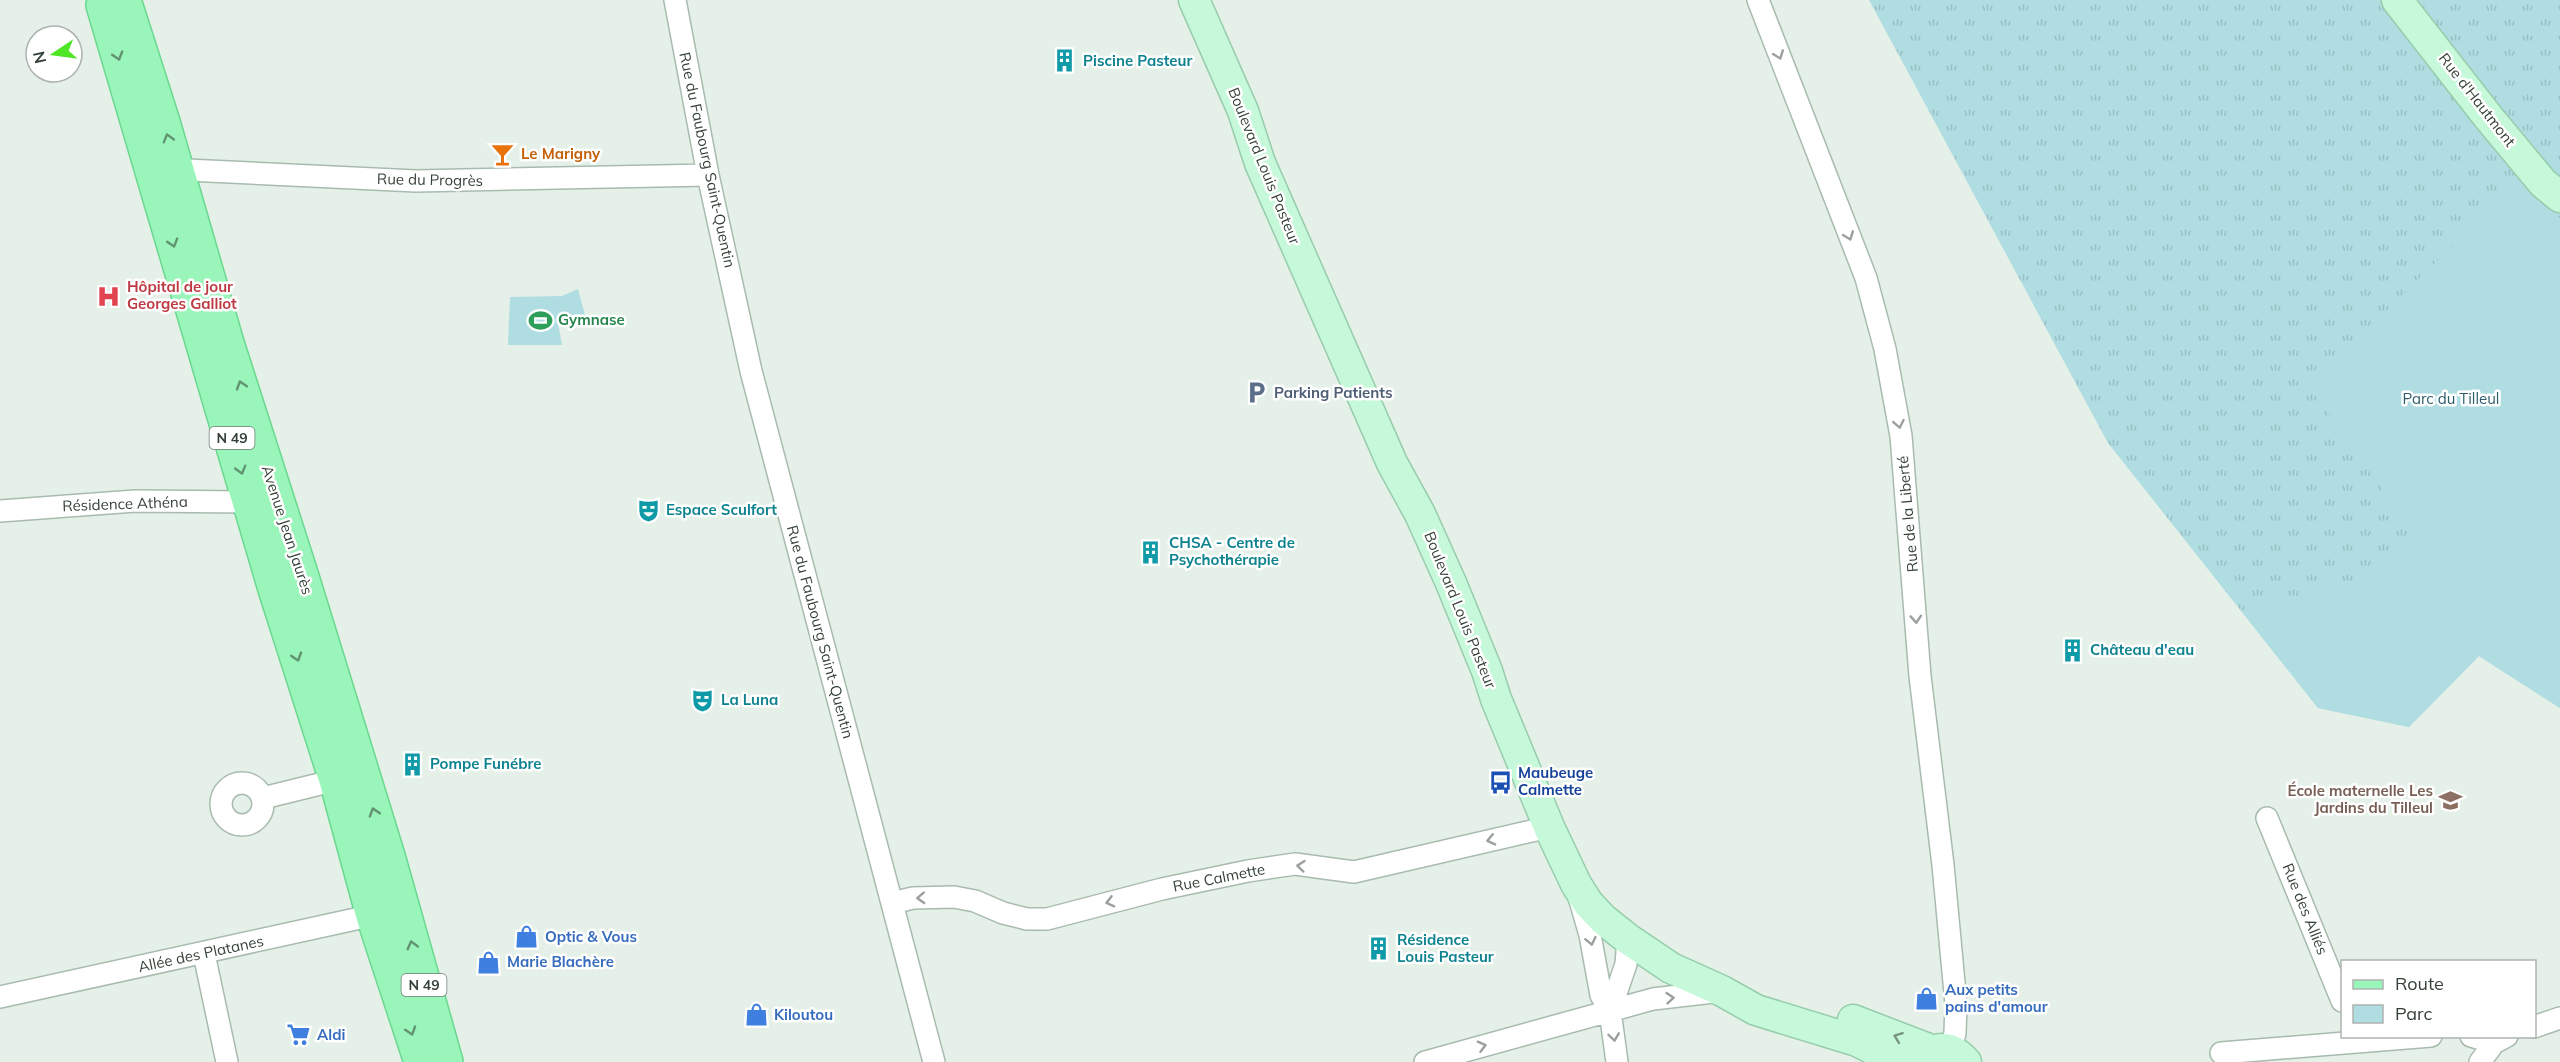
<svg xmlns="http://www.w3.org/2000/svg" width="2560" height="1062" font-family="Mulish,sans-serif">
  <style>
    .grass { fill: url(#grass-tufts) }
    .green { fill: #b0dde2 }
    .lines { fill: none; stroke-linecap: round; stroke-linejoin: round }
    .street-casing { stroke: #a8bbae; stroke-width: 24 }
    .secondary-casing { stroke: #97cdab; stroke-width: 33 }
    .primary-casing { stroke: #6bd88f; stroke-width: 36 }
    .street { stroke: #fff; stroke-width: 21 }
    .secondary { stroke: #c6f9da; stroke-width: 30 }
    .primary { stroke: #99f5b9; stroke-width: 33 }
    .oneway { stroke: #9aa09c }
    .oneway2 { stroke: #629372 }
    .oneway3 { stroke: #769481 }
    .labels { text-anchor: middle; stroke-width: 5; stroke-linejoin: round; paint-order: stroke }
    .shield { fill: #fff; stroke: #727b74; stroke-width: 1.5 }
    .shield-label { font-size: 14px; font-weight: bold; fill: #354238 }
    .culture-label { font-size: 15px; font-weight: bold; fill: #0d838f; stroke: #fff; text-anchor: start }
    .street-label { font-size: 15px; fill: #354238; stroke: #fff }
    .food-label { font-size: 15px; font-weight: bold; fill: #c56008; stroke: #fff; text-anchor: start }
    .health-label { font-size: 15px; font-weight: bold; fill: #be3a42; stroke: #fff; text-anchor: start }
    .leisure-label { font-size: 15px; font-weight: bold; fill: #27864d; stroke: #fff; text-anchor: start }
    .service-label { font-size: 15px; font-weight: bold; fill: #4e5e75; stroke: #fff; text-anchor: start }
    .park-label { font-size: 15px; fill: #2e5e6e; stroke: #fff }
    .transit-label { font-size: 15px; font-weight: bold; fill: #164399; stroke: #fff; text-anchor: start }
    .education-label { font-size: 15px; font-weight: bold; fill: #785e54; stroke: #fff; text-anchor: end }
    .shop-label { font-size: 15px; font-weight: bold; fill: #366cbe; stroke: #fff; text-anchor: start }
  </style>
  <defs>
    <pattern id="grass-tufts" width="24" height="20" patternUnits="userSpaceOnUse" patternTransform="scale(1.5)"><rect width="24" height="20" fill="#b0dde2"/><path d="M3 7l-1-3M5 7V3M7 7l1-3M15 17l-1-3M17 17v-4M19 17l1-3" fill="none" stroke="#98bfc3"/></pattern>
  </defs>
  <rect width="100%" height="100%" fill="#e4f0e8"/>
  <!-- grass -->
  <path class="grass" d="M1869 0H2560V708L2479 656 2409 727 2318 708 2108 443Z"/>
  <!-- green -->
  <path class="green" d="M2520 179 2542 204 2560 218V708L2479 656 2409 727 2318 708 2243 613 2364 578 2414 533 2305 381 2379 318Z
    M578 289 585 315 558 324 562 345H508L510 297 562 296Z"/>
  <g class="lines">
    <defs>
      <path id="street" d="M675 0 708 175 751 371 934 1062
        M1758 0 1866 278 1885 349 1901 436 1920 676 1943 865 1956 1004 1955 1033 1951 1049
        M166 169 416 181 708 175
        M0 511 135 501 250 502
        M221 804a21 21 0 1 1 42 0a21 21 0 1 1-42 0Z
        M263 798 336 780
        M2267 818 2342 1001
        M1579 897 1590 935 1601 995 1610 1011 1617 1062
        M892 903 913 898 954 897 975 901 1003 913 1027 919H1047L1162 889 1248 871 1295 864 1354 872 1549 827
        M204 954 227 1062
        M0 997 383 913
        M1610 1011 1626 964 1628 939
        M2534 1027 2560 1018
        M2471 1036 2494 1043
        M2221 1053 2431 1036
        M1425 1062 1653 999 1722 991
        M2480 1062 2494 1043 2507 1036"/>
      <path id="secondary" d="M1194 0 1243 111 1260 163 1392 463 1420 514 1451 583 1487 671 1496 699 1549 827 1576 884 1588 903 1603 919 1628 939 1671 968 1722 991 1756 1010 1857 1041 1881 1053 1889 1062
        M2397 0 2489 118 2543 183 2560 197
        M1853 1020 1931 1050
        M1915 1062C1933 1047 1949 1043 1966 1062"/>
      <path id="primary" d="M124 0 163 122 227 343 302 577 388 856 446 1062
        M103 5 275 589 336 780 373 916 421 1062"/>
    </defs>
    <!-- street casing -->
    <use href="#street" class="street-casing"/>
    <!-- secondary casing -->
    <use href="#secondary" class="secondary-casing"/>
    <!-- primary casing -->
    <use href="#primary" class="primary-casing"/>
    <!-- street -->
    <use href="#street" class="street"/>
    <!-- secondary -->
    <use href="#secondary" class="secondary"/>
    <!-- primary -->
    <use href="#primary" class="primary"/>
  </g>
  <!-- one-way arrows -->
  <defs><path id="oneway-chevron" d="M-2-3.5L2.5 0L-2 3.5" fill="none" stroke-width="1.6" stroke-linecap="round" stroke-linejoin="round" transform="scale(1.5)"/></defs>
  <g class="oneway">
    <use href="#oneway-chevron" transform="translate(1779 55) rotate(69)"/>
    <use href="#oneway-chevron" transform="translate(1849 236) rotate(69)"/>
    <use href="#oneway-chevron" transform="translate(1899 424) rotate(79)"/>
    <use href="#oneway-chevron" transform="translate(1916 619) rotate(86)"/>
    <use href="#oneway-chevron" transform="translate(1491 840) rotate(167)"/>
    <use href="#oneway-chevron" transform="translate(1301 866) rotate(-174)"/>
    <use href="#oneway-chevron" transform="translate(921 898) rotate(177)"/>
    <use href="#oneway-chevron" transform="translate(1110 902) rotate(165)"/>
    <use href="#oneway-chevron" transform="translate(1591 941) rotate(78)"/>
    <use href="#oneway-chevron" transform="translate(1670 998) rotate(-5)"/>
    <use href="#oneway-chevron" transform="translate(1614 1037) rotate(82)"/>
    <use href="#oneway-chevron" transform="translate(1482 1046) rotate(-15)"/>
  </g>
  <g class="oneway2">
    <use href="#oneway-chevron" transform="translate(118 56) rotate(73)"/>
    <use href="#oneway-chevron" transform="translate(168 138) rotate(-106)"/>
    <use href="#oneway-chevron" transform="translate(173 243) rotate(73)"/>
    <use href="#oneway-chevron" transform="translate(241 385) rotate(-108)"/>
    <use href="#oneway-chevron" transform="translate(241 470) rotate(74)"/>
    <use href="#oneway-chevron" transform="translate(297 657) rotate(72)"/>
    <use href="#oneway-chevron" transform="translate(374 812) rotate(-107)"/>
    <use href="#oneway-chevron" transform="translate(412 945) rotate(-105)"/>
    <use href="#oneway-chevron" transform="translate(411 1031) rotate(72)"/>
  </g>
  <use class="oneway3" href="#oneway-chevron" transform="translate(1898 1037) rotate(-159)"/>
  <!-- icons -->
  <defs>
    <symbol id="building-bare" viewBox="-9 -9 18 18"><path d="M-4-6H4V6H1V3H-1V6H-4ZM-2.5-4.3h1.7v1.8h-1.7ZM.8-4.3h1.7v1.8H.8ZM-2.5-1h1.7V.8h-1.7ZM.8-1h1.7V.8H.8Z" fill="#0f9aa8" stroke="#fff" stroke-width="2.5" paint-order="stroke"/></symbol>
    <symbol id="bar-bare" viewBox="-9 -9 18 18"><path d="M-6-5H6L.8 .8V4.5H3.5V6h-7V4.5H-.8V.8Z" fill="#e8710a" stroke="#fff" stroke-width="2.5" paint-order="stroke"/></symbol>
    <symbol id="hospital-bare" viewBox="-9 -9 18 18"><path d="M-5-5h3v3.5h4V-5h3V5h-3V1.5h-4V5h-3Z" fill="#e0444e" stroke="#fff" stroke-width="2.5" paint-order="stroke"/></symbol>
    <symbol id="stadium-bare" viewBox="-9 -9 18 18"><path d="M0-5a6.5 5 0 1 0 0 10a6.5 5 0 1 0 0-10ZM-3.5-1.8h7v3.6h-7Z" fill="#2e9e5b" stroke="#fff" stroke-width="2.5" paint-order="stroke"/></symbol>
    <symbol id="parking-bare" viewBox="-9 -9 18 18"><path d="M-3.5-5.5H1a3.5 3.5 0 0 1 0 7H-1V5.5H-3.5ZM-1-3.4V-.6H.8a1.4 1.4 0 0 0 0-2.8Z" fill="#5c6f8a" stroke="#fff" stroke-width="2.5" paint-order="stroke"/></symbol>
    <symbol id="theatre-bare" viewBox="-9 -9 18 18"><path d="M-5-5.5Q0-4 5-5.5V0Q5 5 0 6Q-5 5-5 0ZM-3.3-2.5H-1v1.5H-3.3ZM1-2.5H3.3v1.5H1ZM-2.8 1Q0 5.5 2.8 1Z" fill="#0f9aa8" stroke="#fff" stroke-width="2.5" paint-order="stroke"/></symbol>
    <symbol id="bus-bare" viewBox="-9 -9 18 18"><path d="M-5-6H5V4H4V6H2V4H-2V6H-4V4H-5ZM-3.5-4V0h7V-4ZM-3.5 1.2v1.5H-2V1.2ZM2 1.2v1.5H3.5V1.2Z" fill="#1a4fb4" stroke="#fff" stroke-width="2.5" paint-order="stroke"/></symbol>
    <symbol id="school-bare" viewBox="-9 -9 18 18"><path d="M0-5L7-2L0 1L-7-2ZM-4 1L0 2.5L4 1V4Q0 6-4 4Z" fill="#8d6e63" stroke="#fff" stroke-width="2.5" paint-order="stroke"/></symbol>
    <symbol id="shop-bare" viewBox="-9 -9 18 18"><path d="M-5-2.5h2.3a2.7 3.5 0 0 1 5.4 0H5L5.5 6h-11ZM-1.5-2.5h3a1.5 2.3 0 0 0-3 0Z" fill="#3f7fe0" stroke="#fff" stroke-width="2.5" paint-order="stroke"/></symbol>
    <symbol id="supermarket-bare" viewBox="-9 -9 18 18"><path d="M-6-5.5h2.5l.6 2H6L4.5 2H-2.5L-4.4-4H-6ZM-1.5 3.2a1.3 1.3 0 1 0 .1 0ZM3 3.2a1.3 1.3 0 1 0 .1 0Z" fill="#3f7fe0" stroke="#fff" stroke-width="2.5" paint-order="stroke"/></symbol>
  </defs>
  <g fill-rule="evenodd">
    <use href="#building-bare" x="1048" y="44" width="33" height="33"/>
    <use href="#bar-bare" x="486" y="138" width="33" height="33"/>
    <use href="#hospital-bare" x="92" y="280" width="33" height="33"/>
    <use href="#stadium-bare" x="524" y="304" width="33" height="33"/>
    <use href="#parking-bare" x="1240" y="376" width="33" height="33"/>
    <use href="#theatre-bare" x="632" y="494" width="33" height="33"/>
    <use href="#building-bare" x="1134" y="536" width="33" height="33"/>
    <use href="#building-bare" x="2056" y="634" width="33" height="33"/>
    <use href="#theatre-bare" x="686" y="684" width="33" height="33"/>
    <use href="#building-bare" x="396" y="748" width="33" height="33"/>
    <use href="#bus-bare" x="1484" y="766" width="33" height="33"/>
    <use href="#school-bare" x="2434" y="784" width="33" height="33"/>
    <use href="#shop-bare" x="510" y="920" width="33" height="33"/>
    <use href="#building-bare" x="1362" y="932" width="33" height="33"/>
    <use href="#shop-bare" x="472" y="946" width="33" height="33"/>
    <use href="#shop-bare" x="1910" y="982" width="33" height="33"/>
    <use href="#shop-bare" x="740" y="998" width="33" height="33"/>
    <use href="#supermarket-bare" x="282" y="1018" width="33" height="33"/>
  </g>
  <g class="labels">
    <!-- shield labels -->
    <g class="shield">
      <rect x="209.5" y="427" width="45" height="22" rx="4.5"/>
      <rect x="401.5" y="974" width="45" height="22" rx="4.5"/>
    </g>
    <g class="shield-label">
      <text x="232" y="443">N 49</text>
      <text x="424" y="990">N 49</text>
    </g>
    <!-- culture labels -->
    <g class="culture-label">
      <text x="1083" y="66">Piscine Pasteur</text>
      <text x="666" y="515">Espace Sculfort</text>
      <text x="1169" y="548">CHSA - Centre de<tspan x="1169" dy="17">Psychothérapie</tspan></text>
      <text x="2090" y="655">Château d'eau</text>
      <text x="721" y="705">La Luna</text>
      <text x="430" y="769">Pompe Funébre</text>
      <text x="1397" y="945">Résidence<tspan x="1397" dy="17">Louis Pasteur</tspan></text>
    </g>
    <!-- street labels -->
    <g class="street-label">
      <text transform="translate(2477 100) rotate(52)" y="5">Rue d'Hautmont</text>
      <text transform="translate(707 160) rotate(78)" y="5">Rue du Faubourg Saint-Quentin</text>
      <text transform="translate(1264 166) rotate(68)" y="5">Boulevard Louis Pasteur</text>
      <text transform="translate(430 180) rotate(1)" y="5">Rue du Progrès</text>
      <text transform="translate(125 504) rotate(-2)" y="5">Résidence Athéna</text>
      <text transform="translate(1908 514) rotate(-95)" y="5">Rue de la Liberté</text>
      <text transform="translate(287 530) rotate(72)" y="5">Avenue Jean Jaurès</text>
      <text transform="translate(1460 610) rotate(68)" y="5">Boulevard Louis Pasteur</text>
      <text transform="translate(820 632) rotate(75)" y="5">Rue du Faubourg Saint-Quentin</text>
      <text transform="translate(1219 878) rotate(-11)" y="5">Rue Calmette</text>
      <text transform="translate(2305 909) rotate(68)" y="5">Rue des Alliés</text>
      <text transform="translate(201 954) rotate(-12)" y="5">Allée des Platanes</text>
    </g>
    <!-- food labels -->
    <g class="food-label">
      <text x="521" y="159">Le Marigny</text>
    </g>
    <!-- health labels -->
    <g class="health-label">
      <text x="127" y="292">Hôpital de jour<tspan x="127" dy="17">Georges Galliot</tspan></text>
    </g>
    <!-- leisure labels -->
    <g class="leisure-label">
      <text x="558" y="325">Gymnase</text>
    </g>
    <!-- service labels -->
    <g class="service-label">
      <text x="1274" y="398">Parking Patients</text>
    </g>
    <!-- park labels -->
    <g class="park-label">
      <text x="2451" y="404">Parc du Tilleul</text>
    </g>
    <!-- transit labels -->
    <g class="transit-label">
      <text x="1518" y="778">Maubeuge<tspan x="1518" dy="17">Calmette</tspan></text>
    </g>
    <!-- education labels -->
    <g class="education-label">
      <text x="2433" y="796">École maternelle Les<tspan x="2433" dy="17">Jardins du Tilleul</tspan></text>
    </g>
    <!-- shop labels -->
    <g class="shop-label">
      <text x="545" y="942">Optic &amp; Vous</text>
      <text x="507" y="967">Marie Blachère</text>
      <text x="1945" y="995">Aux petits<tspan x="1945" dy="17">pains d'amour</tspan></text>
      <text x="774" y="1020">Kiloutou</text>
      <text x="317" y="1040">Aldi</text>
    </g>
  </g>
  <!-- legend -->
  <rect x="2341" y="960" width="195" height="78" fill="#ffffff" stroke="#aeb3af" stroke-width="1.5"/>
  <rect x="2353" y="980" width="30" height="9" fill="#99f5b9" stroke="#aeb3af" stroke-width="1.5"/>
  <text x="2395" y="990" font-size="18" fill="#354238">Route</text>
  <rect x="2353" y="1005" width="30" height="18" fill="#b0dde2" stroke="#aeb3af" stroke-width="1.5"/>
  <text x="2395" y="1020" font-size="18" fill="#354238">Parc</text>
  <!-- north arrow -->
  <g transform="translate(54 54) rotate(257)"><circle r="28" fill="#ffffff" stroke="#aeb3af" stroke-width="1.5"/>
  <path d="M0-4.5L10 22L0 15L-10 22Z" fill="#4fe626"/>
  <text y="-9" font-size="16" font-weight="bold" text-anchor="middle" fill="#354238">N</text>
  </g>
</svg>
